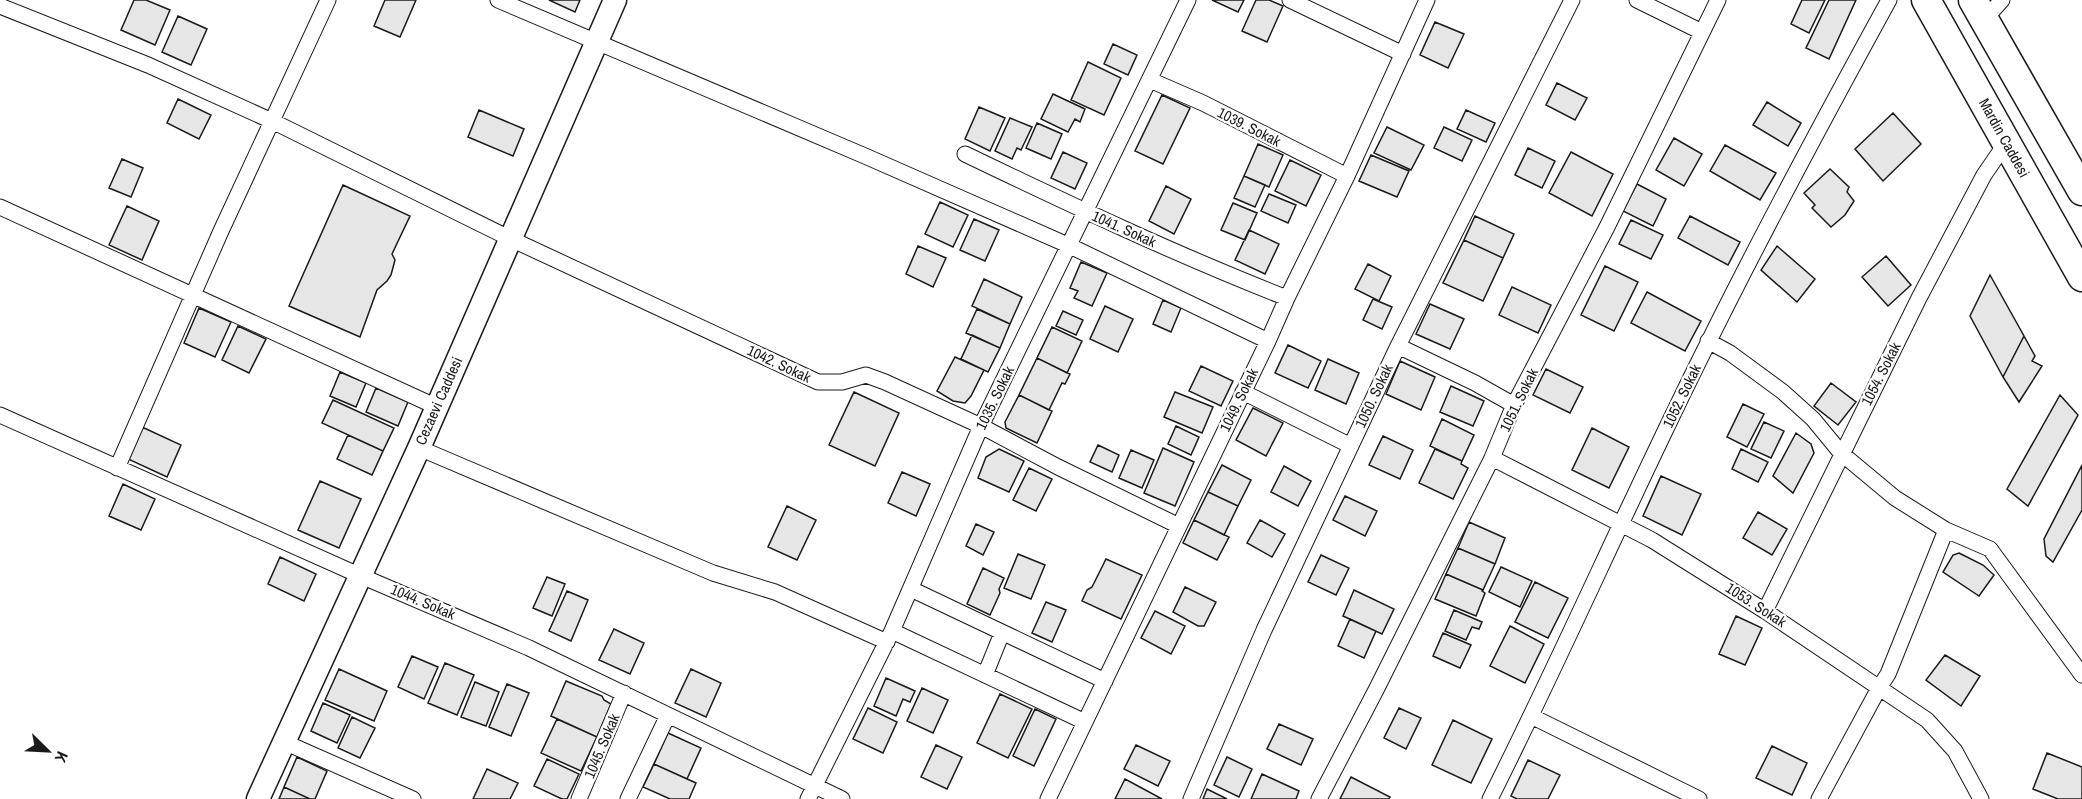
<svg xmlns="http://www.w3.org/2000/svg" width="2082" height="799" font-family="'Archivo Narrow',sans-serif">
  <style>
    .building { fill: #e6e6e6; stroke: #1a1a1a; stroke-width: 1.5 }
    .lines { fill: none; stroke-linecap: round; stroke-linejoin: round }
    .street-casing { stroke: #1a1a1a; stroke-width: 17 }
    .secondary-casing { stroke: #1a1a1a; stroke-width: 25 }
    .highway-casing { stroke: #1a1a1a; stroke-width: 31 }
    .street { stroke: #fff; stroke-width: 15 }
    .secondary { stroke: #fff; stroke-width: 22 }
    .highway { stroke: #fff; stroke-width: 28 }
    .labels { text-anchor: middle; stroke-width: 4.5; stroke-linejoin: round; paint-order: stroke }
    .street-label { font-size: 15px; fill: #1a1a1a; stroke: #fff }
  </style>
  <rect width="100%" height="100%" fill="#fff"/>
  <!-- building -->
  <path class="building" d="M134 0H146L170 10 155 45 121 30Z
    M385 0H416L400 37 374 26Z
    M549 0H580L575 12Z
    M1212 0H1244L1238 12Z
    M1256 0H1269L1283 6 1267 42 1242 31Z
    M1802 0H1825L1809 33 1791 24Z
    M1829 0H1856L1829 59 1806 48Z
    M178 16 207 29 191 65 162 52Z
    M1435 22 1464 34 1448 68 1420 55Z
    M1113 44 1137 55 1128 75 1104 64Z
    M1088 62 1121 78 1104 115 1071 100Z
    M1557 83 1587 98 1575 120 1546 105Z
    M1053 94 1085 109 1080 122 1075 119 1068 132 1041 119Z
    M1162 95 1190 108 1163 164 1135 151Z
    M178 99 211 115 199 139 167 123Z
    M1767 102 1801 123 1788 146 1753 125Z
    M979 107 1005 118 990 151 965 139Z
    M479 110 524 129 513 156 468 137Z
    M1466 110 1495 123 1486 142 1457 129Z
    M1893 113 1921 144 1883 181 1855 149Z
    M1010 118 1032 127 1021 150 1017 148 1012 159 995 151Z
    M1037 123 1062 134 1051 159 1026 148Z
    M1387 127 1424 145 1411 170 1374 153Z
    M1444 127 1472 140 1462 161 1434 148Z
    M1674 138 1702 154 1684 186 1656 170Z
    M1258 144 1283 155 1269 187 1244 176Z
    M1725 145 1776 173 1760 200 1710 171Z
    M1528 148 1555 161 1542 188 1515 175Z
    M1063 152 1087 163 1075 189 1051 178Z
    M1571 152 1613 174 1592 216 1549 193Z
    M1371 155 1409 171 1397 197 1359 181Z
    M122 159 143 168 131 197 109 188Z
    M1290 160 1321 175 1306 206 1275 191Z
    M1830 169 1849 187 1847 192 1854 201 1845 215 1831 227 1812 208 1815 205 1804 193Z
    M1244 176 1265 185 1255 207 1234 198Z
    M1637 184 1666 199 1653 226 1623 211Z
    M343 185 410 216 392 254 395 260 391 275 387 281 377 290 360 337 289 306Z
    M1166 186 1191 199 1174 234 1149 221Z
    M1269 194 1296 205 1288 223 1261 211Z
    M940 202 968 215 953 247 925 234Z
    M1233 203 1257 213 1245 240 1221 230Z
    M127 206 159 221 142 260 109 245Z
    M1475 216 1514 234 1503 258 1464 240Z
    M1690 216 1740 242 1728 265 1678 238Z
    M974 219 999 230 985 261 960 250Z
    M1631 220 1663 235 1651 259 1619 244Z
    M1249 230 1279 244 1265 274 1235 260Z
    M1464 240 1503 258 1483 301 1443 283Z
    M918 246 946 258 933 287 906 274Z
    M1777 246 1815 279 1797 302 1761 270Z
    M1886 256 1911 285 1888 306 1862 277Z
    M1081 262 1107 273 1092 306 1074 298 1078 291 1070 288Z
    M1368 264 1391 276 1379 301 1355 289Z
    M1605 266 1638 282 1614 331 1581 315Z
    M1990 275 2024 336 2003 377 1970 316Z
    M984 279 1022 297 1010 324 972 306Z
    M1512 287 1551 305 1538 333 1499 315Z
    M1647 292 1701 321 1685 351 1631 323Z
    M1373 299 1392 307 1382 329 1363 320Z
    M1163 300 1181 308 1171 332 1153 324Z
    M1430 304 1464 319 1450 349 1416 334Z
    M1105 306 1133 319 1118 352 1090 339Z
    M199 308 231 322 215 357 184 343Z
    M977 309 1010 324 1000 348 966 333Z
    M1063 311 1083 320 1076 335 1056 326Z
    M238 326 266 339 249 373 222 360Z
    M1052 327 1082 341 1067 373 1037 358Z
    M972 335 1000 348 988 372 961 359Z
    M2024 336 2035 356 2032 361 2042 366 2019 402 2003 377Z
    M1288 345 1321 361 1308 388 1275 373Z
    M955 357 984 370 971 396 965 403 953 401 937 391Z
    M1037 358 1070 374 1065 384 1062 383 1049 410 1019 395Z
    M1328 359 1359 373 1346 404 1315 390Z
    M1400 361 1435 377 1421 410 1386 394Z
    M1201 366 1233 381 1221 406 1189 391Z
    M1546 369 1583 387 1570 413 1533 395Z
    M340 372 366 383 356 407 330 396Z
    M1831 383 1856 402 1838 425 1814 406Z
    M1451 386 1484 401 1473 426 1440 412Z
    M376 388 408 402 398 426 366 412Z
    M854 392 899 413 875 466 829 445Z
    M1175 392 1213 407 1202 433 1164 417Z
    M1019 395 1052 411 1037 443 1006 428 1005 422Z
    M2060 395 2078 415 2028 506 2007 489Z
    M333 400 394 428 383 451 322 423Z
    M1743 404 1764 414 1747 447 1727 437Z
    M1253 408 1283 423 1266 456 1236 440Z
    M1442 419 1474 435 1462 461 1430 446Z
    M1764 422 1784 431 1771 458 1751 449Z
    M1176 426 1199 437 1191 455 1168 444Z
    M142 427 181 445 167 477 128 459Z
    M1592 428 1629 447 1609 488 1572 470Z
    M1796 433 1811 444 1814 453 1793 493 1773 476Z
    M348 435 383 451 372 475 337 459Z
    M1383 436 1413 450 1400 479 1369 465Z
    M1098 445 1119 455 1112 472 1090 462Z
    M1163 448 1194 462 1175 506 1144 493Z
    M999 449 1024 461 1009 492 978 478 986 457Z
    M1435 449 1462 461 1461 464 1468 468 1453 499 1419 483Z
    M1741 449 1768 462 1758 482 1732 469Z
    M1131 450 1154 460 1142 488 1119 478Z
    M1222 465 1251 480 1238 506 1208 492Z
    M2082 465V510L2053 562 2046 556 2044 539Z
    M1284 466 1311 481 1298 506 1271 492Z
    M1029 468 1052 479 1036 511 1013 500Z
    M902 472 930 484 916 516 888 503Z
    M1661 476 1701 494 1682 535 1643 516Z
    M320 481 361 499 339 548 298 530Z
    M123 484 155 499 141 530 109 516Z
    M1208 492 1238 506 1224 535 1194 520Z
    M1345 496 1377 511 1365 536 1333 520Z
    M787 506 816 520 797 560 768 547Z
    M1758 512 1787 529 1772 555 1743 538Z
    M1194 520 1229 537 1217 560 1183 543Z
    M1260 520 1285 534 1272 557 1247 543Z
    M1469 522 1505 538 1495 564 1458 548Z
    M976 524 994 532 983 555 966 546Z
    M1458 548 1495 564 1483 590 1446 574Z
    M1959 553 1983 565 1994 575 1979 596 1943 572 1953 555Z
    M1018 554 1045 565 1031 599 1004 588Z
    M1321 555 1349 568 1336 595 1308 582Z
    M280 557 316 574 304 601 268 584Z
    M1106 559 1142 575 1121 619 1082 601 1087 590 1092 587Z
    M1501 567 1532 581 1520 607 1489 592Z
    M983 568 1004 578 999 589 1000 593 990 615 967 604Z
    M1446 574 1483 590 1482 591 1485 593 1476 616 1435 599Z
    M547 577 565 584 552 616 533 608Z
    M1535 582 1568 598 1548 638 1515 622Z
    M1185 587 1216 602 1204 626H1198L1173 612Z
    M1354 590 1394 609 1382 634 1343 616Z
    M567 591 588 600 571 641 549 631Z
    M1046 602 1066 610 1052 642 1032 633Z
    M1454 610 1482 622 1479 629 1472 627 1466 640 1445 631Z
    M1155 611 1185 626 1171 654 1141 638Z
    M1736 616 1762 628 1745 665 1719 654Z
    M1350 619 1376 631 1364 658 1338 646Z
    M1510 626 1544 644 1525 683 1490 666Z
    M614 629 644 643 630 674 599 660Z
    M1443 633 1471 645 1460 668 1433 656Z
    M1945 655 1980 676 1961 706 1926 680Z
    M412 656 438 667 424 699 398 687Z
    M445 663 474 675 457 715 428 703Z
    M339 669 387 691 374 721 325 700Z
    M691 669 721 683 706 717 675 703Z
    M886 678 915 691 910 702 903 699 896 716 874 706Z
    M566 681 602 696 604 700 611 704 597 737 551 716Z
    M475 682 499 692 486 726 461 717Z
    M507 684 529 693 511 736 489 727Z
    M922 688 948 700 933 733 907 721Z
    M1000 694 1032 709 1008 758 977 743Z
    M323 703 350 715 337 743 311 731Z
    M868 708 897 722 883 753 853 739Z
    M1399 708 1421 718 1406 749 1384 738Z
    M1035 709 1056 719 1034 766 1013 756Z
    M352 717 375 728 360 758 338 748Z
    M557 719 597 737 581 771 541 753Z
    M1453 720 1492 739 1471 783 1432 765Z
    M1279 724 1313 739 1301 765 1267 749Z
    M668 733 701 748 687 779 654 764Z
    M936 745 962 757 947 789 921 777Z
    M1136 745 1170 761 1158 786 1124 769Z
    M1772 746 1807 763 1792 795 1756 778Z
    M2047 753 2082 767V799H2058L2033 789Z
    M297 757 327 771 315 799H310L284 787Z
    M1227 757 1252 769 1239 797 1214 785Z
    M547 759 579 774 567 799H562L534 786Z
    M1528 760 1560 775 1548 799H1517L1511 796Z
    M654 764 696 783 689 799H670L643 787Z
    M487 769 518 783 510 799H473Z
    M1262 774 1299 791 1296 799H1251Z
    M1351 777 1390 797 1389 799H1340Z
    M1125 779 1162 799H1115Z
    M284 787 310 799H279Z
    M1207 789 1227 799H1203Z"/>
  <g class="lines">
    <defs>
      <path id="street" d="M498 0 865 156 1070 246 1268 341
        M1290 0 1403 54
        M1637 0 1702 32
        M0 6 148 65 272 121 511 239 818 382H842L866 375 885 382 981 426 1058 467 1179 526
        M1984 20 2002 0
        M1150 80 1203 103 1347 176
        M965 154C1071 205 1177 255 1287 298
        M0 207 437 407
        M1708 341 1730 353 1783 392 1813 419 1841 453 1895 498 1946 530 1990 549 2082 675
        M1398 346 1475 383 1514 405
        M1243 392 1351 446
        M0 415 361 576 529 648 842 799
        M419 448 713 573 775 592 887 642
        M1492 458 1652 540 1765 611 1927 720 1955 751 1981 799
        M117 468 221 231 328 0
        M911 589 1105 681
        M1765 611 1919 298 1984 175 2006 143
        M892 631 1085 722
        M985 675 1002 633
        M1531 716 1699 799
        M284 742 413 799
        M579 799 624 693
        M628 799 668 715
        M808 799 892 631 981 426 1188 0
        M1048 799 1268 341 1287 298 1347 176 1427 0
        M1191 799 1264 630 1398 346 1572 0
        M1319 799 1376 690 1492 458 1514 405 1607 227 1718 0
        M1490 799C1566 648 1633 492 1709 341 1766 226 1827 113 1889 0
        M1819 799 1879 688 1888 674 1946 530"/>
      <path id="secondary" d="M258 799 419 448 615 0"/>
      <path id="highway" d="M1926 0 2082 277
        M1973 0 2082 191"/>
    </defs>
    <!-- street casing -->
    <use href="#street" class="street-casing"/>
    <!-- secondary casing -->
    <use href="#secondary" class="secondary-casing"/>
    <!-- highway casing -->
    <use href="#highway" class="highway-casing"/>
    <!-- street -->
    <use href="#street" class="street"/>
    <!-- secondary -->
    <use href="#secondary" class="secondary"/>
    <!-- highway -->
    <use href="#highway" class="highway"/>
  </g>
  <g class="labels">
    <!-- street labels -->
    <g class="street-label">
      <text transform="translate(1249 127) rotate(27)" y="5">1039. Sokak</text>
      <text transform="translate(2004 138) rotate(61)" y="5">Mardin Caddesi</text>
      <text transform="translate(1124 229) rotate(24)" y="5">1041. Sokak</text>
      <text transform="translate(779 364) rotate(25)" y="5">1042. Sokak</text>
      <text transform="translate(1881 374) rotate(-63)" y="5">1054. Sokak</text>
      <text transform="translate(1374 396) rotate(-65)" y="5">1050. Sokak</text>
      <text transform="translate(1682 396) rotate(-64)" y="5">1052. Sokak</text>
      <text transform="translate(995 398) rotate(-64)" y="5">1035. Sokak</text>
      <text transform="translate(1239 400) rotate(-64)" y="5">1049. Sokak</text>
      <text transform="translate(1519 400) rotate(-64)" y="5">1051. Sokak</text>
      <text transform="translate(439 401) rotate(-66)" y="5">Cezaevi Caddesi</text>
      <text transform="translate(423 602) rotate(23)" y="5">1044. Sokak</text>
      <text transform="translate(1756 605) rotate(33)" y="5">1053. Sokak</text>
      <text transform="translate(602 746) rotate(-67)" y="5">1045. Sokak</text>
    </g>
  </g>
  <!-- north arrow -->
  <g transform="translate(48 751) rotate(114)" stroke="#ffffff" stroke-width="4.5" paint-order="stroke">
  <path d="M0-4.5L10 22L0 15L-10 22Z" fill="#1a1a1a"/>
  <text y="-9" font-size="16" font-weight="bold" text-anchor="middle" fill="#1a1a1a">K</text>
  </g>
</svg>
